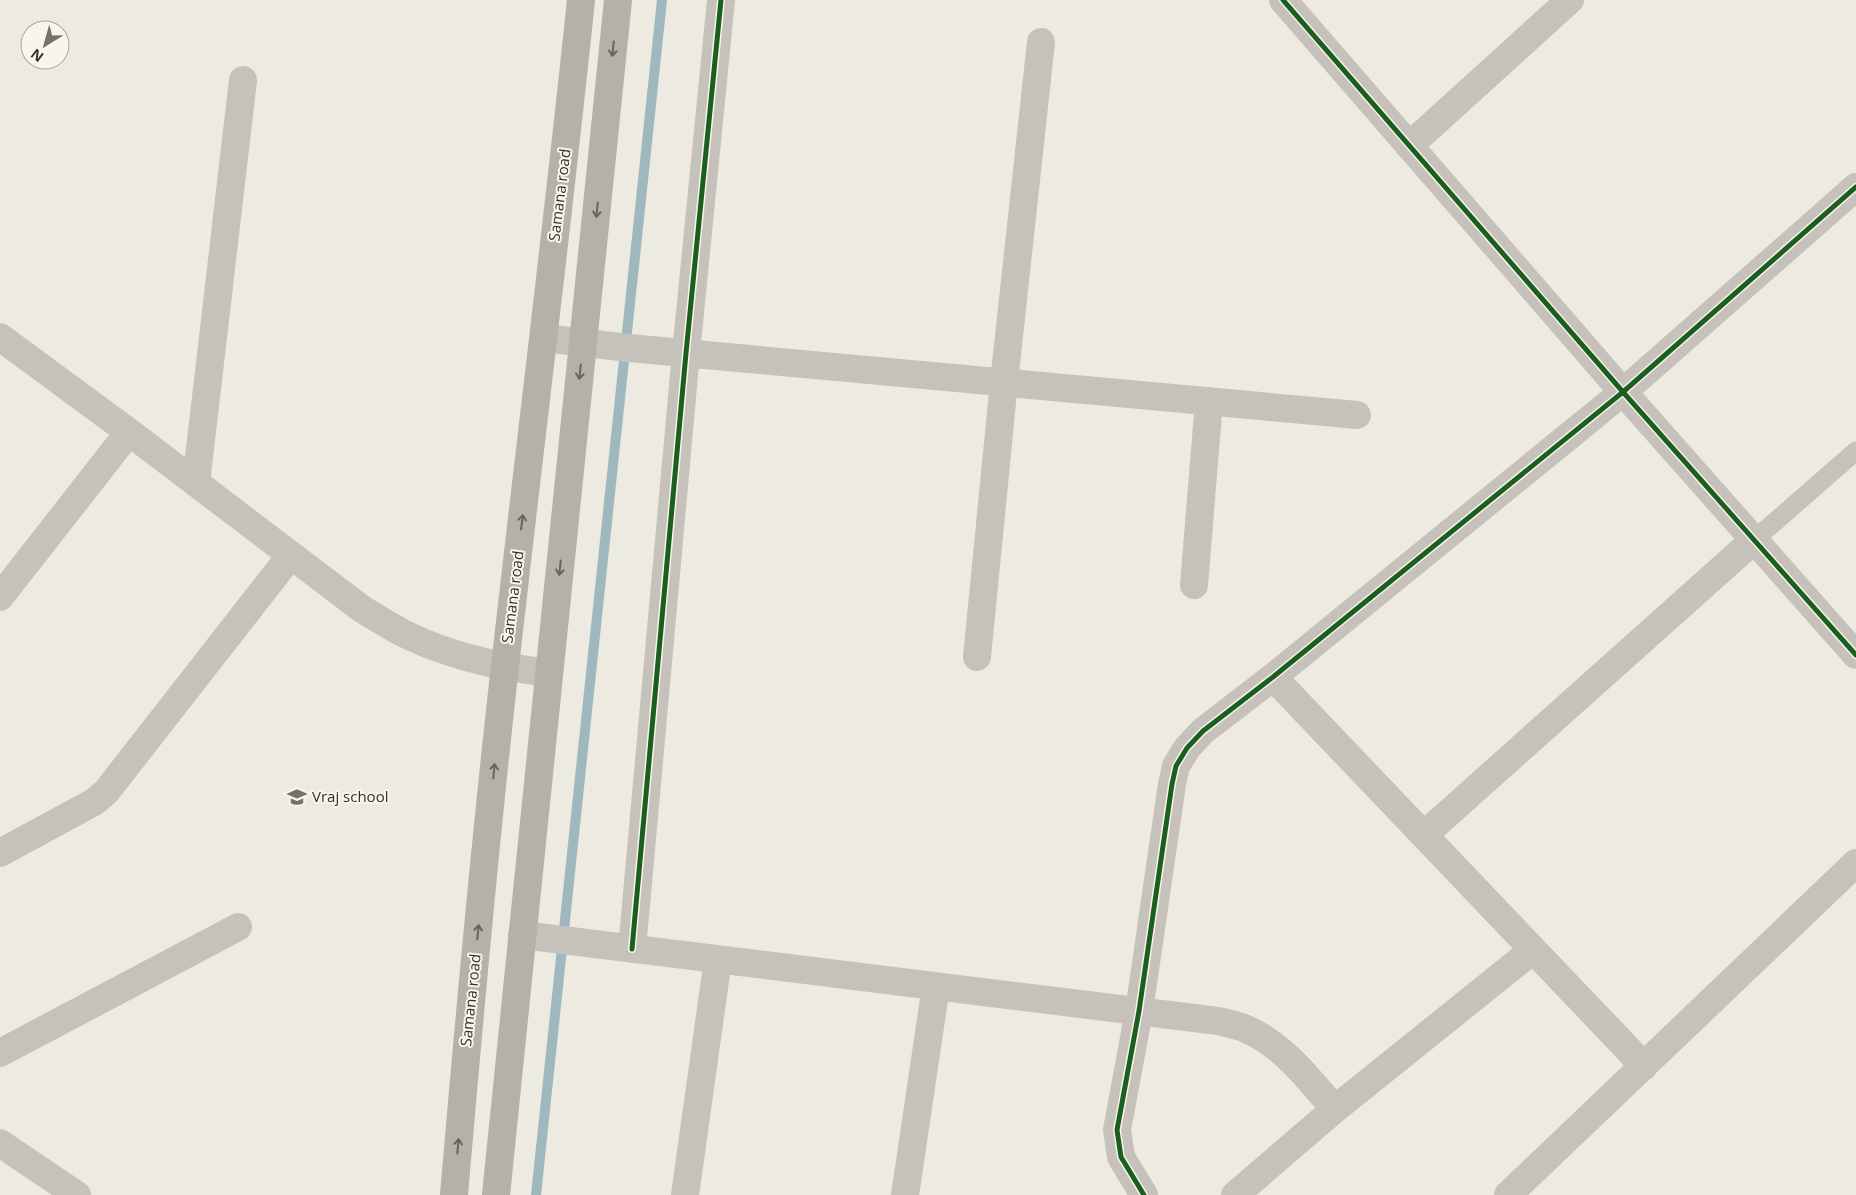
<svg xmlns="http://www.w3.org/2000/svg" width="1856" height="1195" font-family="'Open Sans',sans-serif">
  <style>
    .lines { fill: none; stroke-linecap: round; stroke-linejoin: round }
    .stream { stroke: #9fb8bd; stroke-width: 10 }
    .service { stroke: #c6c2bb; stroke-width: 19 }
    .minor { stroke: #c6c2bb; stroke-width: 28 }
    .primary { stroke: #b4b0aa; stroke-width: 28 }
    .cycleway-casing { stroke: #f9f5ea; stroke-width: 8 }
    .cycleway { stroke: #1b5e20; stroke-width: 5 }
    .oneway { stroke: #68635d }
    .labels { text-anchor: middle; stroke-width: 4; stroke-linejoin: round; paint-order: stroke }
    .street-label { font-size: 15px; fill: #363029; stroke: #f9f5ea }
    .poi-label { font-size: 15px; fill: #363029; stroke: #f9f5ea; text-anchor: start }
  </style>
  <rect width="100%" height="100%" fill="#edeae2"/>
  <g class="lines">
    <!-- stream -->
    <path class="stream" d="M536 1195 662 0"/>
    <!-- service -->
    <path class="service" d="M1754 540 1856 451"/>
    <!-- minor -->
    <path class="minor" d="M1283 0 1623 392 1856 655
      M1409 146 1570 0
      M0 337 129 432 362 609C375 617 388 625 401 632 447 656 499 667 549 673
      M544 338 629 348 1357 415
      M196 483 243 80
      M1194 585 1209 401
      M0 597 129 432
      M977 657 1004 382 1041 42
      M1273 677 1644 1066
      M1424 835 1754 540
      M0 853 94 802 106 792 291 555
      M522 935 1218 1021C1227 1023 1236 1025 1244 1028 1283 1044 1308 1079 1335 1109
      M632 949 686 353 721 0
      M0 1053 238 927
      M0 1143 77 1195
      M685 1195 718 959
      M905 1195 936 986
      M1144 1195 1121 1157 1117 1130 1139 1011 1172 784 1176 766 1187 748 1203 731 1273 677 1623 392 1856 187
      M1235 1195 1335 1109 1533 950
      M1508 1195 1856 863"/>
    <!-- primary -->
    <path class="primary" d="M454 1195C469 1019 485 842 505 666 530 444 558 222 581 0
      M496 1195 618 0"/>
    <defs>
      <path id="cycleway" d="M1283 0 1623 392 1856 655
        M632 949 686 353 721 0
        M1144 1195 1121 1157 1117 1130 1139 1011 1172 784 1176 766 1187 748 1203 731 1273 677 1623 392 1856 187"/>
    </defs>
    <!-- cycleway casing -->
    <use href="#cycleway" class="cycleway-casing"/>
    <!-- cycleway -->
    <use href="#cycleway" class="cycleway"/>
  </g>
  <!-- one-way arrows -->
  <defs><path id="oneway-shaft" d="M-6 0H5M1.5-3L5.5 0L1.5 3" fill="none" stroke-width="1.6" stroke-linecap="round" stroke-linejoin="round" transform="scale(1.25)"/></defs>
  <g class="oneway">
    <use href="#oneway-shaft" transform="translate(613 49) rotate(96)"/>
    <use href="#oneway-shaft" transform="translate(597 210) rotate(96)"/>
    <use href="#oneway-shaft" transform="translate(580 372) rotate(96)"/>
    <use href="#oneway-shaft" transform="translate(522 522) rotate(-83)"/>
    <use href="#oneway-shaft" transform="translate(560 568) rotate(96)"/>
    <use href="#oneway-shaft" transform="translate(494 771) rotate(-84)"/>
    <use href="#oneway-shaft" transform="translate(478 932) rotate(-84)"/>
    <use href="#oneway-shaft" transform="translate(458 1146) rotate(-85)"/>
  </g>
  <!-- icons -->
  <defs>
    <symbol id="school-bare" viewBox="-9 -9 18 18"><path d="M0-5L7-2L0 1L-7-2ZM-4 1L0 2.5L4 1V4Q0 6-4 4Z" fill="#76716a" stroke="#f9f5ea" stroke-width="2.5" paint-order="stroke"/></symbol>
  </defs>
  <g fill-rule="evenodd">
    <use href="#school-bare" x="283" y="783" width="28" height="28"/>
  </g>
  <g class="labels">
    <!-- street labels -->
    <g class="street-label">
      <text transform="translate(560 195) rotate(-83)" y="5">Samana road</text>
      <text transform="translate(513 597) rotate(-83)" y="5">Samana road</text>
      <text transform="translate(471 1000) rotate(-84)" y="5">Samana road</text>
    </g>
    <!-- poi labels -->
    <g class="poi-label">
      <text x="312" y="802">Vraj school</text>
    </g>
  </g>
  <!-- north arrow -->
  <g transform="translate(45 45) rotate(217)"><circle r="24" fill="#f9f5ea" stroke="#aba69d"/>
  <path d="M0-4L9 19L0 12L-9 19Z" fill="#76716a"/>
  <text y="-8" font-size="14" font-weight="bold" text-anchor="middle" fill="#363029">N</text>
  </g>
</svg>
